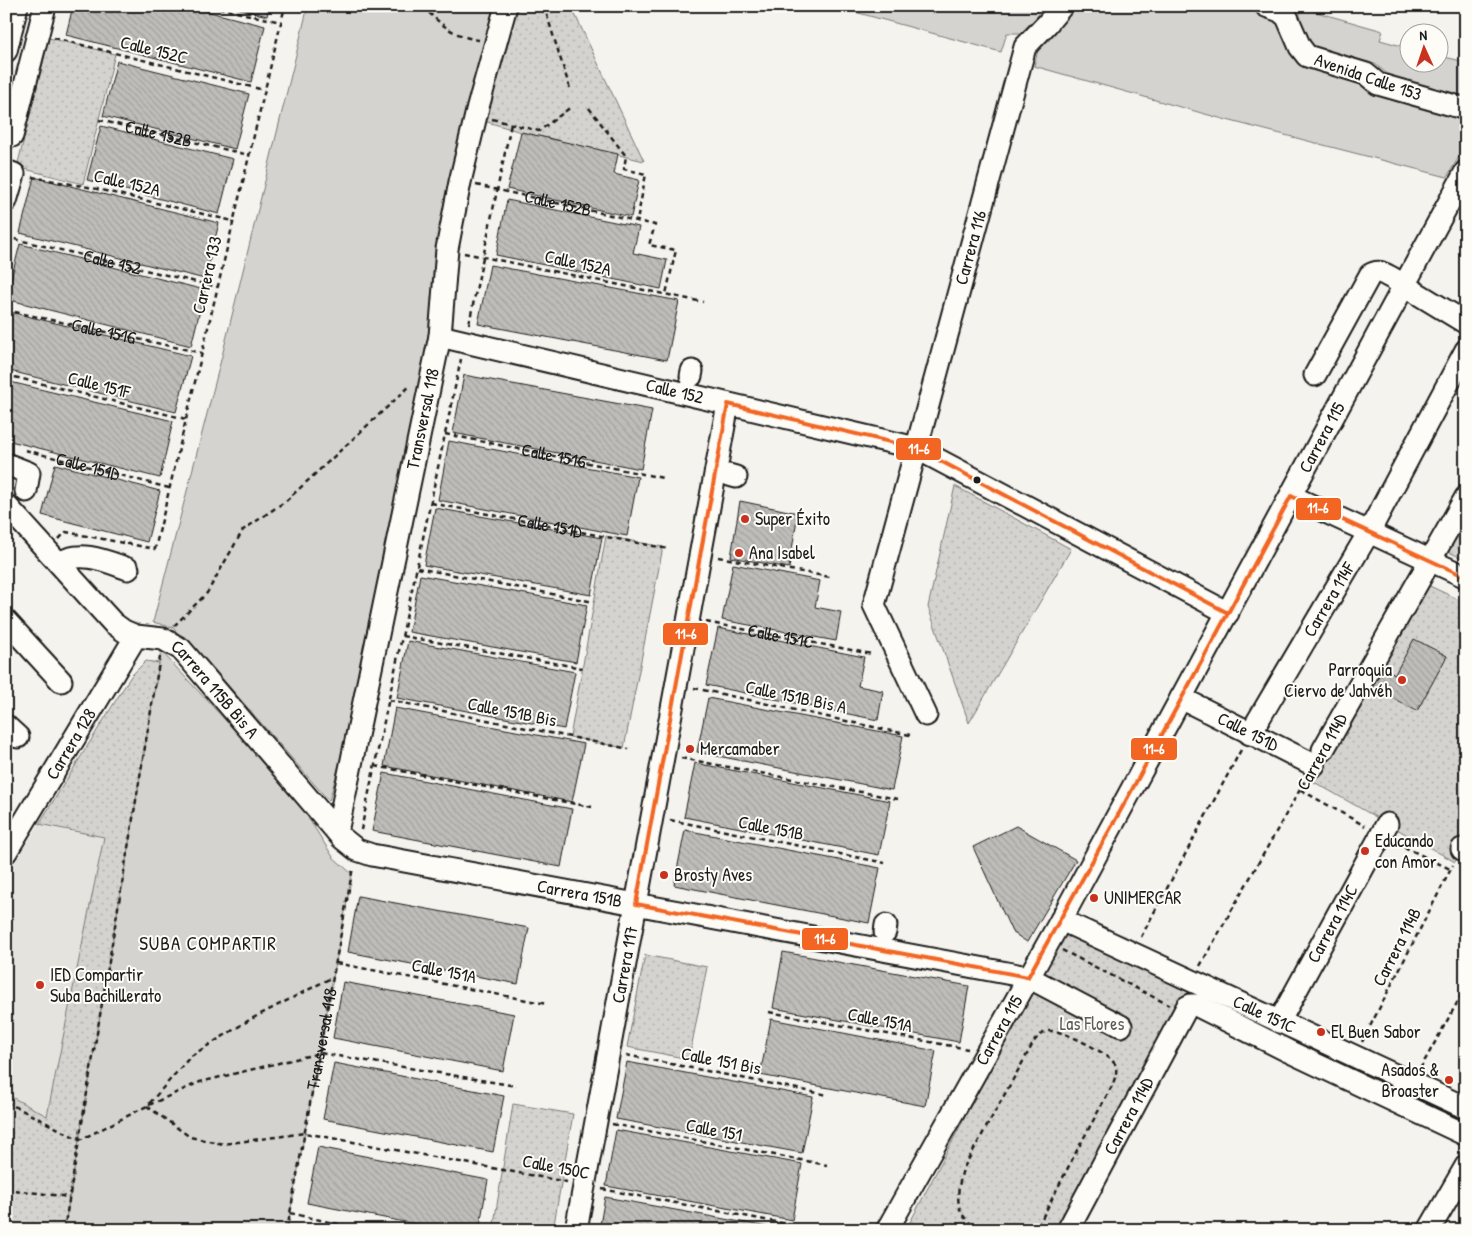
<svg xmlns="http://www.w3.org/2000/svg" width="1472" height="1236" font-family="'Patrick Hand',sans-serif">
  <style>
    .built { fill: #e4e3de }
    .grass { fill: #d4d3cf; stroke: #787876 }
    .park { fill: url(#park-dots); stroke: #787876 }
    .building { fill: url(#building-back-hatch); stroke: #1c1c1c }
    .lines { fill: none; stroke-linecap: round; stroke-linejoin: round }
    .minor-casing { stroke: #1c1c1c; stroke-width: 25 }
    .path { stroke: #1c1c1c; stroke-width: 2.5; stroke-dasharray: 5 4; stroke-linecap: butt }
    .minor { stroke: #fdfcf7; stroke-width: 21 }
    .bus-1-casing { stroke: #fdfcf7; stroke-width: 8 }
    .bus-1 { stroke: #f26522; stroke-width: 4 }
    .bus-dot { fill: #1c1c1c; stroke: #fdfcf7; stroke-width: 2 }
    .poi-dot { fill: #c8321e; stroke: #fdfcf7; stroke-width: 2 }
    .labels { text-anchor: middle; stroke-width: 4; stroke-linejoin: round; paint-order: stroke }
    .street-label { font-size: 18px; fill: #1c1c1c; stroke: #fdfcf7 }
    .poi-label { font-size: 18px; fill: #1c1c1c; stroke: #fdfcf7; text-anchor: start }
    .park-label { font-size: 18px; fill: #5c5c5b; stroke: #fdfcf7 }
    .neighbourhood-label { font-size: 19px; letter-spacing: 1px; fill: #1c1c1c; stroke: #fdfcf7 }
    .line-badge { stroke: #fdfcf7; stroke-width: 2 }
    .badge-label { font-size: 14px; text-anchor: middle; font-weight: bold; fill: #fff }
  </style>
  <defs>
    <pattern id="park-dots" width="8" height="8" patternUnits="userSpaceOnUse" patternTransform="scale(1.25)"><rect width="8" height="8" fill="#d4d3cf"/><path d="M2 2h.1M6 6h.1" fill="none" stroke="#b5b5b1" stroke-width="1.8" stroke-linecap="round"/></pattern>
    <pattern id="building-back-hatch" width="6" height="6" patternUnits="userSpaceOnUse" patternTransform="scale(1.25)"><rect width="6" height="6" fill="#bebdba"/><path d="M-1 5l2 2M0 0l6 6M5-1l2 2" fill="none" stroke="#a3a29f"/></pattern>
  </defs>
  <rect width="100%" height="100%" fill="#f4f3ee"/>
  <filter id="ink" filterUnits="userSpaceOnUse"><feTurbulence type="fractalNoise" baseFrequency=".02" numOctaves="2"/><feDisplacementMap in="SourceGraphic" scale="10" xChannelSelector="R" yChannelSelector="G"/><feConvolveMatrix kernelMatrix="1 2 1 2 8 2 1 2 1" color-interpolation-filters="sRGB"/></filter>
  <g filter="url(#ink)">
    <!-- built -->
    <path class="built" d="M39 824 104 837 47 1117 6 1094V877Z"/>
    <!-- grass -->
    <path class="grass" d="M308 6H498L346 741 329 801 212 667 173 628 153 622 222 356Z
      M833 6H1047L1021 33H1007L1001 52Z
      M1076 6H1245L1277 16 1304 62 1466 115V145L1447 177 1223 119 1034 66 1040 42Z
      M1302 8 1383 31 1380 40 1409 48 1410 62H1440V56L1466 62V96L1390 76 1375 64 1313 47 1297 23Z
      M161 651 292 792 333 857 352 874 287 1230H64Z"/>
    <!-- park -->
    <path class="park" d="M513 6H571L644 161 521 132 484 121Z
      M49 38 115 54 83 184 17 167Z
      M955 486 1071 549 969 723 928 607Z
      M1466 497V560L1438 547Z
      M606 536 663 547 624 748 570 737Z
      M1419 581 1466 603V843L1455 862 1307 778Z
      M146 661 159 663 64 1230H6V1094L47 1116 104 837 39 824 131 676Z
      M1063 929 1190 989 1058 1230H906Z
      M645 955 707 967 689 1059 627 1047Z
      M513 1104 573 1114 553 1230H493Z"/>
    <!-- building -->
    <path class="building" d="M73 6H186L265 26 251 82 66 35Z
      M229 6H269L267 16Z
      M117 61 249 94 235 149 103 116Z
      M101 126 233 159 219 214 87 180Z
      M521 132 618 154 614 174 639 180 631 217 507 189Z
      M34 177 219 223 205 279 20 233Z
      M507 200 639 227 633 253 667 260 661 289 496 255Z
      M20 244 205 290 191 346 6 299Z
      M490 265 679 301 667 360 478 324Z
      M6 311 191 356 176 412 6 370Z
      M464 375 652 410 641 469 453 433Z
      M6 381 173 421 160 478 6 440Z
      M449 441 638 477 627 536 438 500Z
      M55 464 160 491 147 542 42 515Z
      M740 501 798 513 789 568 731 557Z
      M435 508 602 538 591 595 424 565Z
      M733 564 820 581 815 607 841 612 836 641 722 620Z
      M420 575 587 605 576 662 409 632Z
      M718 628 864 657 858 686 883 691 878 720 706 685Z
      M1414 639 1447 656 1417 711 1367 685 1377 665 1395 674Z
      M408 641 575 672 564 729 397 698Z
      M708 698 903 736 892 790 697 752Z
      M395 708 584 744 572 802 384 766Z
      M695 763 890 801 879 855 684 817Z
      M384 773 572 809 561 867 372 831Z
      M1016 826 1076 860 1027 942 1012 932 973 847Z
      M685 830 880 868 869 923 674 885Z
      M358 896 529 928 518 984 348 952Z
      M783 952 969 986 959 1042 773 1008Z
      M343 982 514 1014 503 1071 333 1038Z
      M771 1019 936 1051 925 1106 760 1075Z
      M627 1062 813 1097 802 1153 616 1119Z
      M334 1063 504 1096 493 1152 323 1119Z
      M616 1130 802 1164 792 1220 606 1186Z
      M318 1147 488 1180 479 1230H446L307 1203Z
      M605 1197 784 1230H599Z"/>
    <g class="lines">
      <defs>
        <g id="minor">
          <path d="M1266 6 1280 11 1287 17 1300 47 1307 56 1366 74 1378 84 1466 109"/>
          <path d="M6 51 17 6"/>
          <path d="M12 136 45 6"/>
          <path d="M6 171 14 174 6 201"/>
          <path id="s10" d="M440 336 916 448 1228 613"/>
          <path d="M1315 375 1370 275C1379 269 1384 274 1392 278L1466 323"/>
          <path d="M691 376 692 371"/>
          <path d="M6 464 29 473 26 491"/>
          <path d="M729 475 736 477"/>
          <path d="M1291 496 1466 577"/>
          <path id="s11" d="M6 505 113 623 124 631 136 636 163 639 181 649 342 838 357 850 372 855 1028 977 1121 1026"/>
          <path d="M60 563C80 549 108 562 128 569"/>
          <path d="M6 621 61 681"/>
          <path id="s12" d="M1181 698 1314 765"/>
          <path id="s13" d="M926 715 874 605 1025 47 1047 24 1062 6"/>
          <path d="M6 726 18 737"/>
          <path id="s14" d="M1250 734 1369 532 1466 350"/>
          <path d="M1323 750 1466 497"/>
          <path id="s15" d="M337 832 440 336 447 249 460 182 478 107 506 6"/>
          <path d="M1462 849 1466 851"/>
          <path id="s16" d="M6 852 136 636"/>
          <path id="s17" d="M1061 920 1466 1108"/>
          <path d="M885 932 886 925"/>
          <path id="s18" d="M1279 1022 1387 824"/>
          <path id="s19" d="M576 1230 728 404"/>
          <path id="s20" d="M887 1230 1061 920 1466 171"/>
          <path id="s21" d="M1068 1230 1187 1007 1191 1005H1196L1288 1051 1466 1135"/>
          <path d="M1429 1230 1466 1166"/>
        </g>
      </defs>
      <!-- minor casing -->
      <use href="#minor" class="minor-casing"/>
      <!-- path -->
      <g class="path">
        <path d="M210 6 281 22"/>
        <path d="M422 6C441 24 452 36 479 40"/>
        <path d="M544 6 571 92"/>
        <path d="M54 38 264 90"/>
        <path d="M589 108 626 156 624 169 646 174 637 221"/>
        <path d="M492 119 539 131 571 107"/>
        <path id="s1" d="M99 120 249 155"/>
        <path d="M32 177 88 187 233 221"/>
        <path id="s2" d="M476 185 655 225 649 245 676 250 666 294"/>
        <path id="s3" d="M6 237 217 287"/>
        <path d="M464 253 703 302"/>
        <path id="s4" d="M6 310 202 353"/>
        <path d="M469 324 511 124"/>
        <path d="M6 375 186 419"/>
        <path id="s5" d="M445 434 663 478"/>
        <path id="s6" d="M25 450 169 488"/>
        <path id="s7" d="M431 503 669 549"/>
        <path d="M59 539 66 532 155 549 285 6"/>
        <path d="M718 557 830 577"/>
        <path d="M417 568 594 602"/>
        <path id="s8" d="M706 622 872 654"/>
        <path d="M174 626 207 593 243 530 286 501 411 385"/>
        <path d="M402 636 582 668"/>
        <path d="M694 688 910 735"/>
        <path d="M389 700 629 749"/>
        <path d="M681 758 898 799"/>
        <path d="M375 766 592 807"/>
        <path d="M1301 790 1365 826"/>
        <path d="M670 820 885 863"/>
        <path d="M361 830 461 359"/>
        <path d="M1396 843 1450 869"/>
        <path d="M1141 937 1242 748"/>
        <path d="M1062 950 1169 1005"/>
        <path d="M336 963 547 1004"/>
        <path d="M1200 966 1306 779"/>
        <path d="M769 1012 968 1049"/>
        <path d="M1362 1042 1453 865"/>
        <path d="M626 1055 828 1095"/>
        <path d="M1420 1069 1466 987"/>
        <path d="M6 1102 80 1140 147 1106 191 1056 251 1019 333 977"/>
        <path d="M149 1105 200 1082 320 1053 516 1086"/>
        <path d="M147 1106 190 1137 223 1144 305 1133 567 1182"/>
        <path d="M612 1124 827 1165"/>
        <path d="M6 1189 69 1197"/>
        <path d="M602 1189 802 1227"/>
        <path d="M290 1213 363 1230"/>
        <path d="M64 1230 160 657"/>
        <path id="s9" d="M287 1230 353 867"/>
        <path d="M980 1230C976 1227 970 1224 967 1220 953 1207 959 1184 963 1169L1035 1040C1039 1036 1043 1032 1049 1031 1062 1029 1108 1053 1115 1064 1118 1071 1115 1077 1113 1084L1075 1154 1036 1230"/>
      </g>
      <!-- minor -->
      <use href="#minor" class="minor"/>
      <defs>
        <path id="bus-1" d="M728 404 916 448 1228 613 1128 797 1028 977 636 904Z
          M1228 613 1291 496 1466 577"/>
      </defs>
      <!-- bus-1 casing -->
      <use href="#bus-1" class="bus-1-casing"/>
      <!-- bus-1 -->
      <use href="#bus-1" class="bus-1"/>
    </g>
  </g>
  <!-- markers -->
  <circle class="bus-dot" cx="977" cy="480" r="4.5"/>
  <g class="poi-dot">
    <circle cx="745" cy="519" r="5"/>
    <circle cx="739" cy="553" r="5"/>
    <circle cx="1402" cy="680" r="5"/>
    <circle cx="690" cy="749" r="5"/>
    <circle cx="1365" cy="851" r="5"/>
    <circle cx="664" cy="875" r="5"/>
    <circle cx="1094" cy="898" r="5"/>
    <circle cx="40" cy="985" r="5"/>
    <circle cx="1321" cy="1032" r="5"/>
    <circle cx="1449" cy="1080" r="5"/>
  </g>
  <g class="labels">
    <!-- street labels -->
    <g class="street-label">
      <text transform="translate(154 50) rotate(14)" y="6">Calle 152C</text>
      <text transform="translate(1368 77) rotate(19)" y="6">Avenida Calle 153</text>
      <text dy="6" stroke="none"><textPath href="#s1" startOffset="61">Calle 152B</textPath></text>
      <text transform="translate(127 183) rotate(13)" y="6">Calle 152A</text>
      <text dy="6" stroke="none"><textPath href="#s2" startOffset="84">Calle 152B</textPath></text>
      <text dy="6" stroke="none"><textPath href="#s13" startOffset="492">Carrera 116</textPath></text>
      <text dy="6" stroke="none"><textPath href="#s3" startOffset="109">Calle 152</textPath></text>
      <text transform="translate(578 263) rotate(12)" y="6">Calle 152A</text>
      <text transform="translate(207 275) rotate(-77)" y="6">Carrera 133</text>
      <text dy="6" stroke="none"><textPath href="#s4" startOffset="100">Calle 151G</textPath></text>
      <text transform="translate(99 385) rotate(14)" y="6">Calle 151F</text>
      <text dy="6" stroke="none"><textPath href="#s10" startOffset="241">Calle 152</textPath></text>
      <text dy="6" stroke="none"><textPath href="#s15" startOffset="422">Transversal 118</textPath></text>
      <text dy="6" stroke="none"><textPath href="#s20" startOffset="904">Carrera 115</textPath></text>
      <text dy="6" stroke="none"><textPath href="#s5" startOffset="111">Calle 151G</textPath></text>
      <text dy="6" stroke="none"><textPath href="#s6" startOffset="65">Calle 151D</textPath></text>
      <text dy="6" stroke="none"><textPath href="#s7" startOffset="121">Calle 151D</textPath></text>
      <text dy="6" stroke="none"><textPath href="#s14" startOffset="156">Carrera 114F</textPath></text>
      <text dy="6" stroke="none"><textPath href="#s8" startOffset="76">Calle 151C</textPath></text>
      <text dy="6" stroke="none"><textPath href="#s11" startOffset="286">Carrera 115B Bis A</textPath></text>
      <text transform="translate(796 697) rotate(12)" y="6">Calle 151B Bis A</text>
      <text transform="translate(512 712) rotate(11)" y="6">Calle 151B Bis</text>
      <text dy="6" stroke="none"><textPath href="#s12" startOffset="75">Calle 151D</textPath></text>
      <text dy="6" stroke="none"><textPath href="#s16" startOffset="126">Carrera 128</textPath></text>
      <text transform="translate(1322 752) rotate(-61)" y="6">Carrera 114D</text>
      <text transform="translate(771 828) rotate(11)" y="6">Calle 151B</text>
      <text dy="6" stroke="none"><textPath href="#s11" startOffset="728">Carrera 151B</textPath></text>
      <text dy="6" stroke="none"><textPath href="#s18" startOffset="112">Carrera 114C</textPath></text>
      <text transform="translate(1397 947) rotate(-63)" y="6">Carrera 114B</text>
      <text dy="6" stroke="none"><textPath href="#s19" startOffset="270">Carrera 117</textPath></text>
      <text transform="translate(444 971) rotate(11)" y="6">Calle 151A</text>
      <text dy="6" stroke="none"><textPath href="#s17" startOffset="224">Calle 151C</textPath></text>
      <text transform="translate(880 1020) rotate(11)" y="6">Calle 151A</text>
      <text dy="6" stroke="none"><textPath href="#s20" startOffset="229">Carrera 115</textPath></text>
      <text dy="6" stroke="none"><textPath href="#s9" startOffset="194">Transversal 118</textPath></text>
      <text transform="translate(721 1061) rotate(11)" y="6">Calle 151 Bis</text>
      <text dy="6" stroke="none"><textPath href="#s21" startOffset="129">Carrera 114D</textPath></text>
      <text transform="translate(714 1130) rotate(11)" y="6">Calle 151</text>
      <text transform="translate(556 1167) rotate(11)" y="6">Calle 150C</text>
    </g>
    <!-- poi labels -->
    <g class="poi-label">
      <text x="755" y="525">Super Éxito</text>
      <text x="749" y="559">Ana Isabel</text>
      <text x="1392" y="676" text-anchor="end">Parroquia<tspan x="1392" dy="21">Ciervo de Jahvéh</tspan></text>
      <text x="700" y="755">Mercamaber</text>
      <text x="1375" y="847">Educando<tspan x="1375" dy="21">con Amor</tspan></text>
      <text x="674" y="881">Brosty Aves</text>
      <text x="1104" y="904">UNIMERCAR</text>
      <text x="50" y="981">IED Compartir<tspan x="50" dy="21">Suba Bachillerato</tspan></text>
      <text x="1331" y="1038">El Buen Sabor</text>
      <text x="1439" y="1076" text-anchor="end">Asados &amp;<tspan x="1439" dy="21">Broaster</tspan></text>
    </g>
    <!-- park labels -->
    <g class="park-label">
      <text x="1092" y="1030">Las Flores</text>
    </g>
    <!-- neighbourhood labels -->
    <g class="neighbourhood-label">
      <text x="208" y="950">SUBA COMPARTIR</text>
    </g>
  </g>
  <g class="line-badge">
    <rect x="895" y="437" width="47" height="24" rx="5" fill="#f26522"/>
    <rect x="1295" y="497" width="47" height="24" rx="5" fill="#f26522"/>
    <rect x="662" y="622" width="47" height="24" rx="5" fill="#f26522"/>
    <rect x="1130" y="737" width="48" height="24" rx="5" fill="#f26522"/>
    <rect x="801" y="927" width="48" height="24" rx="5" fill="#f26522"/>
  </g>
  <g class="badge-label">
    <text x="919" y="454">11-6</text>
    <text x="1318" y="513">11-6</text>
    <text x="686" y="639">11-6</text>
    <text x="1154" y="754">11-6</text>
    <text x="825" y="944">11-6</text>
  </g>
  <!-- margin -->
  <rect width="1472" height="1236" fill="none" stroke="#fdfcf7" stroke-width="25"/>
  <rect x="12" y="12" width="1447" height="1211" fill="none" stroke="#1c1c1c" stroke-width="2" filter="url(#ink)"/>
  <!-- north arrow -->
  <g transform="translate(1424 48) rotate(357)"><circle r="24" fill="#fdfcf7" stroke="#a3a29f"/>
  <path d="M0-4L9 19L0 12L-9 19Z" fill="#c8321e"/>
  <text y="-8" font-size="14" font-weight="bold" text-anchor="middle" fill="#1c1c1c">N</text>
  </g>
</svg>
